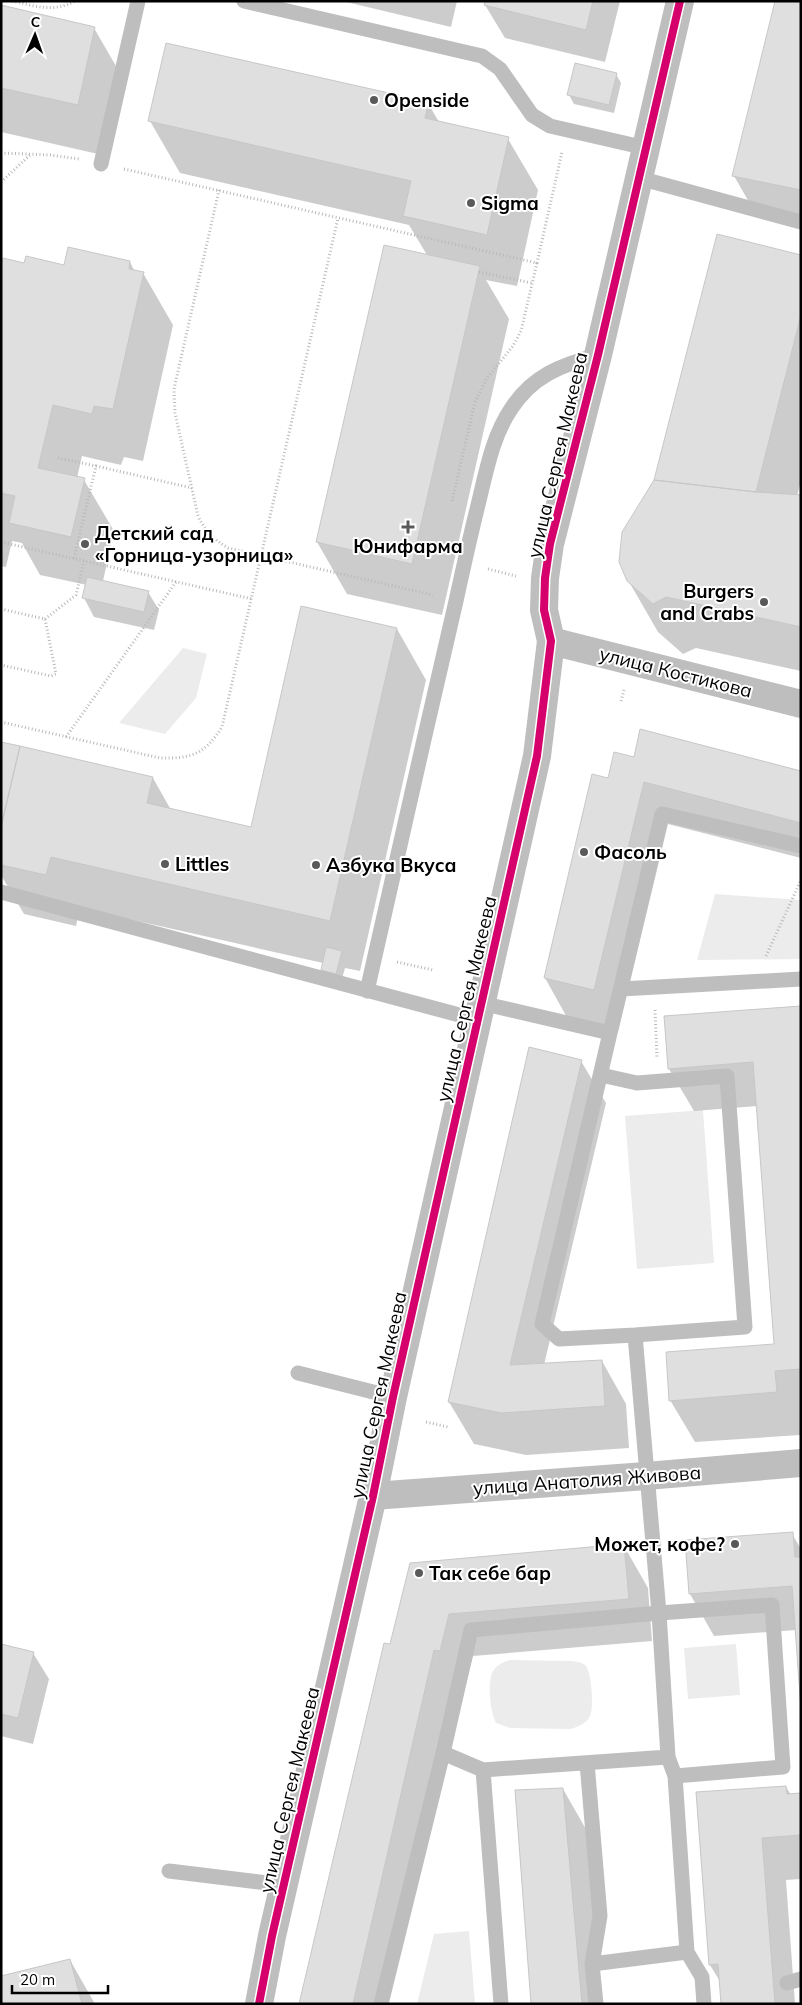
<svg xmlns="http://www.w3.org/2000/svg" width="802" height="2005" font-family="Mulish,sans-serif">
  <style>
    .green { fill: #ececec }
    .shadow { fill: #0003 }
    .building { fill: #dfdfdf; stroke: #c7c7c7 }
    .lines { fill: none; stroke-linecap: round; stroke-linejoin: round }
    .path { stroke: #b9b9b9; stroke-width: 3; stroke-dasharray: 1 2.5; stroke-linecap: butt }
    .service { stroke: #bebebe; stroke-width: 15 }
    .minor { stroke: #bebebe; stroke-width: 28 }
    .tertiary { stroke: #bebebe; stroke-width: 28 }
    .cycleway-casing { stroke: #fff; stroke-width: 11 }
    .cycleway { stroke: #d6006c; stroke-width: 8 }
    .poi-dot { fill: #595959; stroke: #fff; stroke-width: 2 }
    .labels { text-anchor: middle; stroke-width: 4; stroke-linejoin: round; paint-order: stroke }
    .poi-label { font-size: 19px; font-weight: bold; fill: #000; stroke: #fff; text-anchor: start }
    .street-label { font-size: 19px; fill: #000; stroke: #fff }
  </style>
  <rect width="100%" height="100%" fill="#fff"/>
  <!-- green -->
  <path class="green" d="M183 648 207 654 196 698 165 734 119 723Z
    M715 894 801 900V959L697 960Z
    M703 1110 714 1263 637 1269 625 1116Z
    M736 1644 740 1695 688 1699 684 1648Z
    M510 1660 570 1661C575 1661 581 1662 585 1665 592 1672 594 1708 590 1716 586 1724 578 1727 570 1729L510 1728 496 1723C490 1712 487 1682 493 1671 497 1665 503 1662 510 1660Z
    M469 1931 475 2004H417L434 1934Z"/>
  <!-- shadow -->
  <path class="shadow" d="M342 1H457L451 27Z
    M486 1H620L605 62 505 38 485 5Z
    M801 1V219L753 209 734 176Z
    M1 7 94 28 124 80 107 156 1 132Z
    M616 74 621 83 614 113 574 104 569 95Z
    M428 103 439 122 508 139 538 190 517 286 486 280 509 319 442 615 347 594 317 542 427 255 409 225 180 173 150 121Z
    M801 257V481L797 496H801V671L696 648 683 654 658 632 628 580Z
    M130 262 135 272 143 273 173 325 143 461 124 457 121 465 82 456 77 478 84 480 114 531 103 581 148 592 159 610 154 630 94 617 84 598 87 585 40 575 22 543 12 541 6 567 1 566V271L25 265 65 267Z
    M397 629 426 680 360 971 345 968 341 982 327 979 322 970 323 963 80 908 76 926 24 914 1 875V744L153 778 171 810 252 828Z
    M635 758 801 773V858L668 824 618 1032 569 1021 545 978 609 779Z
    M801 1007 800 1435 695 1442 670 1400 776 1345 757 1106 694 1111 669 1069Z
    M581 1061 606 1103 544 1365 602 1361 626 1404 629 1448 526 1455 474 1444 449 1402Z
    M792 1534 801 1549V1691L796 1630 714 1636 690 1594Z
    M624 1546 648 1588 652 1641 473 1656 387 2004H301L411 1564Z
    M1 1645 33 1653 49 1679 33 1744 1 1736Z
    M786 1787 791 1795H801V1879L786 1880 795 2004H722L721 1983 710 1965 697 1793Z
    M563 1789 587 1831 602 2004H532Z
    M70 1960 95 2004H1Z"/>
  <!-- building -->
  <path class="building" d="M485 1H593L586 30 484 5Z
    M775 1H801V190L732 176Z
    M1 5 95 27 78 105 1 88Z
    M166 43 429 102 425 118 509 137 487 235 403 216 411 181 148 121Z
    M575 63 617 73 609 105 567 95Z
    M717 234 801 255V315L756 492 654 480Z
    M384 245 480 266 412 564 316 542Z
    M68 247 130 261 129 269 144 272 113 409 94 406 92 414 53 405 38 468 85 478 71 537 9 523 15 496 1 493V266L3 258 24 263 26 256 64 265Z
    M654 480 756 492 801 495V627L666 597 653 604 627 581 619 562 622 532Z
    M87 577 149 591 144 612 82 598Z
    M301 606 397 628 330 921 51 857 46 875 1 865V827L20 746 153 777 147 803 251 827Z
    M640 729 801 771V823L644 782 594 990 544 978 592 774 608 778 614 752 634 757Z
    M1 742 20 746 1 827Z
    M326 947 342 951 336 974 321 970Z
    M801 1006V1369L775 1371 777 1392 669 1401 666 1352 774 1344 753 1062 668 1069 664 1016Z
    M529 1047 582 1060 510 1365 602 1360 605 1406 501 1413 448 1402Z
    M793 1532 795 1557H801V1709L792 1586 689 1594 685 1540Z
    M624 1544 629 1599 449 1614 440 1651 434 1650 353 2004H299L384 1643 390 1644 410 1563Z
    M1 1644 34 1652 18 1718 1 1714Z
    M786 1786 787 1794 801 1793V1835L762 1838 775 2004H721L718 1964 709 1965 696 1792Z
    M563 1788 582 2004H531L515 1790Z
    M70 1959 82 2004H1V1976Z"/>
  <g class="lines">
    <!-- path -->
    <path class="path" d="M12 1C35 6 53 13 75 1
      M1 153 50 155 79 159
      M124 169 537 263 562 152
      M1 182 30 155
      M219 190 174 389 175 413 198 516C205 531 213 539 228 548L433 595
      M479 272 532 283
      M58 458 96 466
      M452 501 475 402 487 378 513 346 521 331 537 263
      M1 542 252 599
      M74 558 96 466 192 488
      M488 569 516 576
      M1 609 45 619 56 674 51 676 1 665
      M45 619 76 595 84 561
      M621 701 624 690
      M1 722 160 758C191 759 205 754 222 727L338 218
      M66 737 176 582
      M766 956 801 880
      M397 962 433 970
      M655 1010 657 1058
      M426 1422 448 1427"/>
    <!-- service -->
    <path class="service" d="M244 1 482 56 500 69 532 115 550 126 646 148
      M101 164 138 1
      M639 178 801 222
      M1 892 478 1020
      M621 989 801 979
      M367 991C396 860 426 731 456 601 463 569 470 537 478 505 486 473 492 437 511 409 532 376 561 365 598 355
      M481 1003 610 1033 542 1324 559 1339 635 1335
      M610 1033 662 814 801 846
      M298 1373 393 1397
      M443 1753 483 1770
      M587 1763 600 1916 592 1964
      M169 1871 284 1885
      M687 1952 702 1977 704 2004
      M787 1983 801 1979
      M381 2004 443 1753 471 1630 659 1613 772 1605 783 1767 675 1776
      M501 2004 483 1770 668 1757
      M596 2004 592 1964 687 1952 675 1776 668 1757 659 1613 635 1335 745 1327 727 1076 637 1083 601 1075"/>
    <!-- minor -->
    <path class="minor" d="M551 641 801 704
      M373 1496 646 1476 801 1463"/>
    <!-- tertiary -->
    <path class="tertiary" d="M259 2004 272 1936 373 1496 393 1397 537 756 551 641 544 610 545 578 550 544 598 355 680 1"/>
    <defs>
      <path id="cycleway" d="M259 2004 272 1936 373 1496 393 1397 537 756 551 641 544 610 545 578 550 544 598 355 680 1"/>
    </defs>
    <!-- cycleway casing -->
    <use href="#cycleway" class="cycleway-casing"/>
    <!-- cycleway -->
    <use href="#cycleway" class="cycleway"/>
  </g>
  <!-- markers -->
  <g class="poi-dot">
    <circle cx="374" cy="100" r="5"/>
    <circle cx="471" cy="203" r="5"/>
    <path d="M405.5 519.5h5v5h5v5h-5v5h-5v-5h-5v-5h5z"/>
    <circle cx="85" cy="544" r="5"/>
    <circle cx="764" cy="602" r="5"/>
    <circle cx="584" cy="852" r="5"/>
    <circle cx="165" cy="864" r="5"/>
    <circle cx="316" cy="865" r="5"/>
    <circle cx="735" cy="1544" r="5"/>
    <circle cx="419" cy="1573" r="5"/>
  </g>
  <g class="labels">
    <!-- poi labels -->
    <g class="poi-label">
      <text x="384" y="107">Openside</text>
      <text x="481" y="210">Sigma</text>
      <text x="95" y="540">Детский сад<tspan x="95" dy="22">«Горница-узорница»</tspan></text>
      <text x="408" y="553" text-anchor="middle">Юнифарма</text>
      <text x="754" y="598" text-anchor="end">Burgers<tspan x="754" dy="22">and Crabs</tspan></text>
      <text x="594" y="859">Фасоль</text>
      <text x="175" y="871">Littles</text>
      <text x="326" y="872">Азбука Вкуса</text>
      <text x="725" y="1551" text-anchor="end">Может, кофе?</text>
      <text x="429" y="1580">Так себе бар</text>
    </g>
    <!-- street labels -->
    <g class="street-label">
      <text transform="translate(557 455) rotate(-77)" y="7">улица Сергея Макеева</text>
      <text transform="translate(676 672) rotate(14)" y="7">улица Костикова</text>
      <text transform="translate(466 999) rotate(-77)" y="7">улица Сергея Макеева</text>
      <text transform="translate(378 1395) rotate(-78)" y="7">улица Сергея Макеева</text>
      <text transform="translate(587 1480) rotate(-4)" y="7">улица Анатолия Живова</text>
      <text transform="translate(289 1790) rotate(-77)" y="7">улица Сергея Макеева</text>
    </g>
  </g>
  <!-- border -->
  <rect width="802" height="2005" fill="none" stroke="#000000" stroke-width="5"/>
  <!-- north arrow -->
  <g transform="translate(35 35) rotate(2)" stroke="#ffffff" stroke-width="4" paint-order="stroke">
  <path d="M0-4L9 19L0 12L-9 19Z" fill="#000000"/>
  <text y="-8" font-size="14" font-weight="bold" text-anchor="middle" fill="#000000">С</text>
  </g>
  <!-- scale -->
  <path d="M12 1985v8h96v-8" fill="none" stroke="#000000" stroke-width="2.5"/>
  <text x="20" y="1985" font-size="15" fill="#000000" stroke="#ffffff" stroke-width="4" paint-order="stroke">20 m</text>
</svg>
